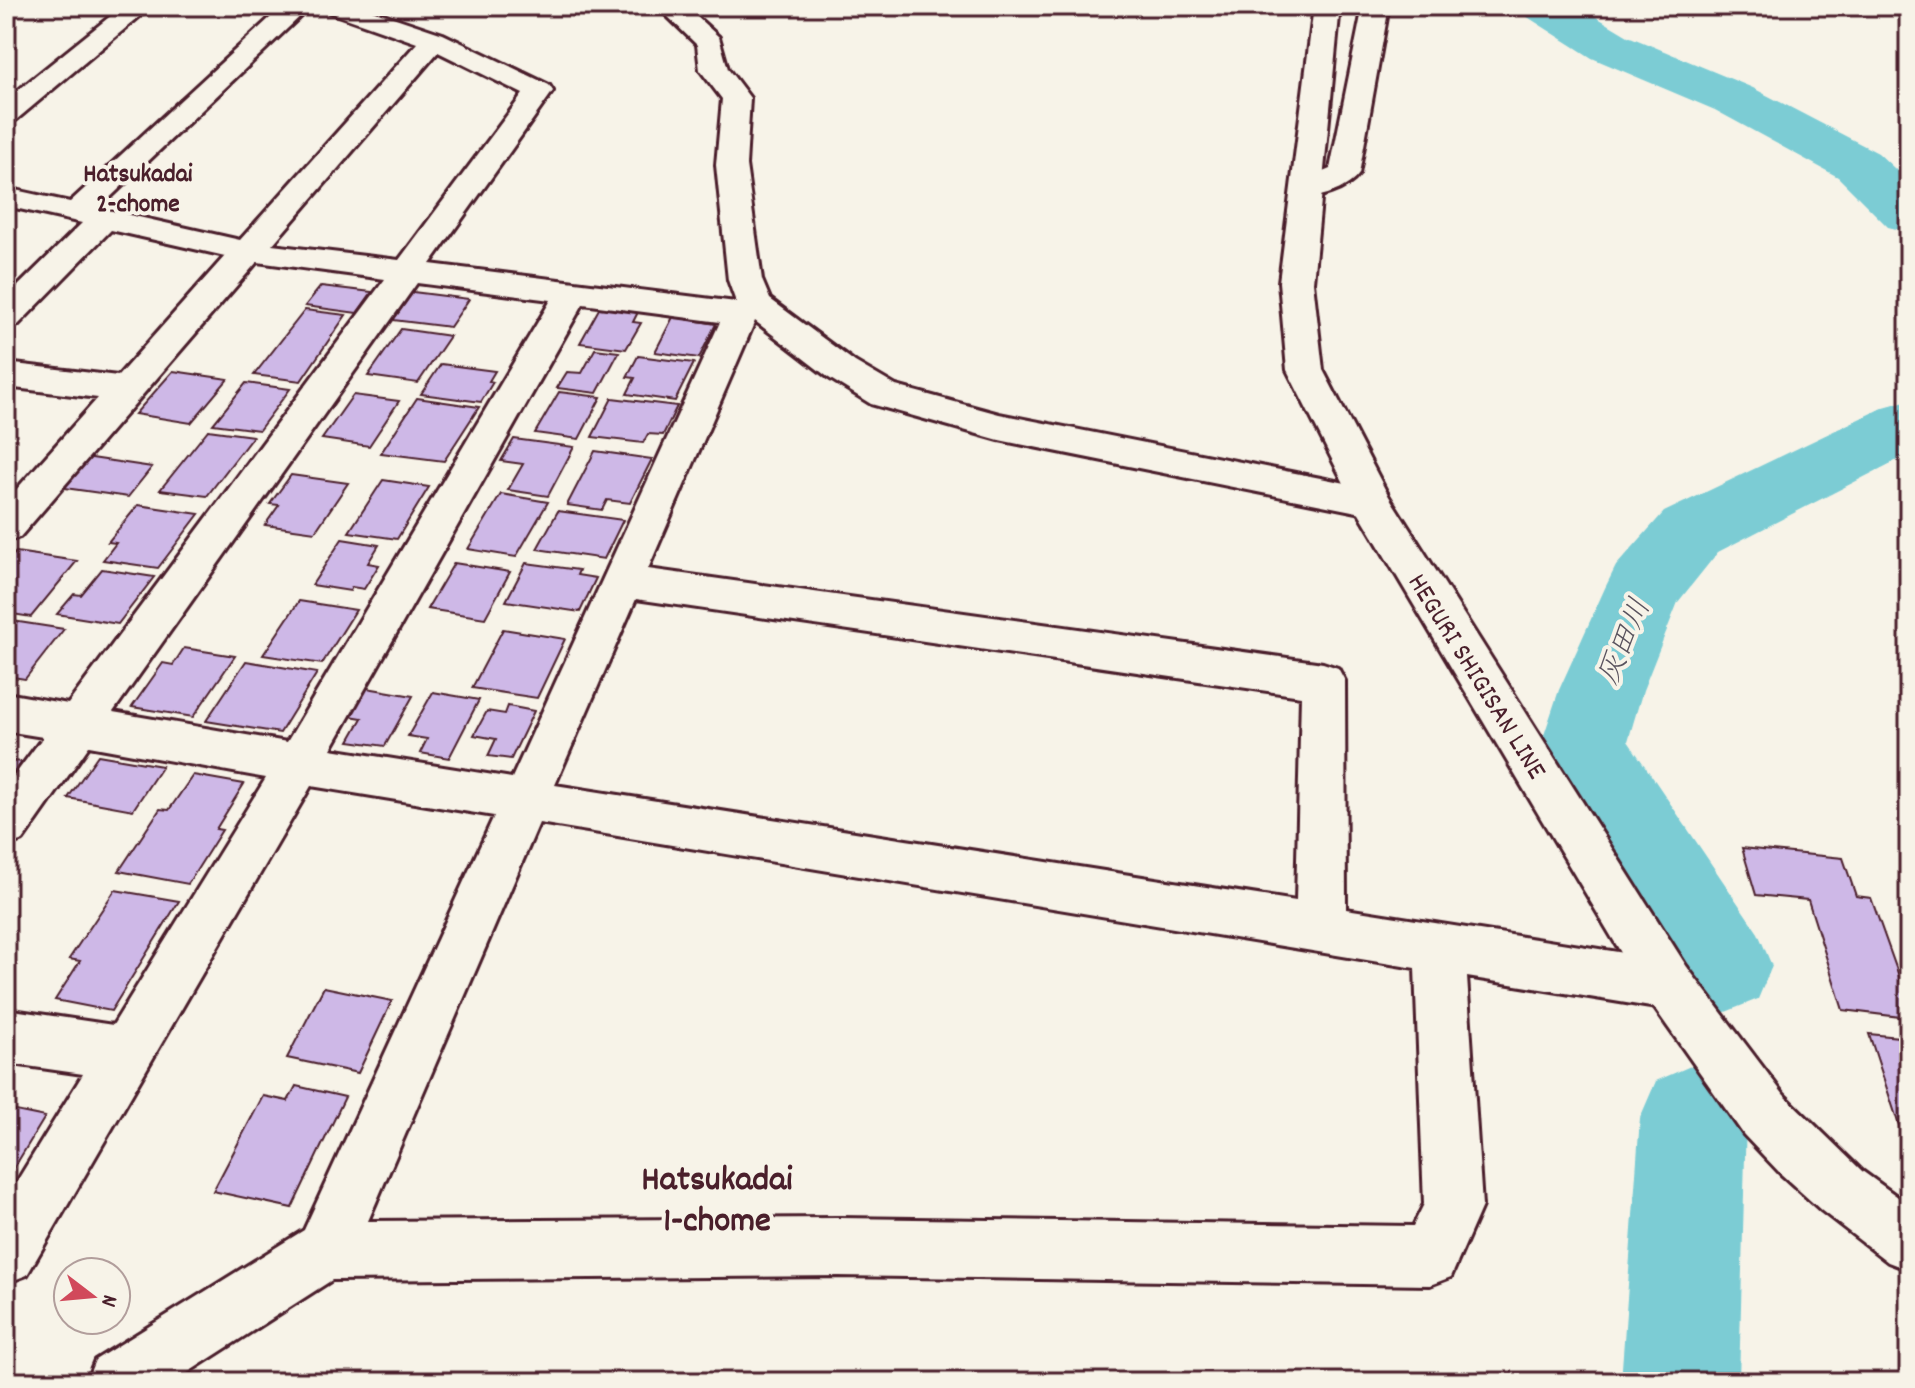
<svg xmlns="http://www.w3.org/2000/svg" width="1915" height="1388" font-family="Dekko,'Klee One',sans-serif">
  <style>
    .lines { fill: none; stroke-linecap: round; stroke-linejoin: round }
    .river { fill: #7bccd4; fill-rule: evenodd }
    .building { fill: #ceb8e7; stroke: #4a1f2b; stroke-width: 2 }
    .minor-casing { stroke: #4a1f2b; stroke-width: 6 }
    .secondary-casing { stroke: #4a1f2b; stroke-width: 6 }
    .minor { fill: #f7f3e8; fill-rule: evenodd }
    .secondary { fill: #f7f3e8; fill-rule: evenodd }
    .labels { text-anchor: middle; stroke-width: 8; stroke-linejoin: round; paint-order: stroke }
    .far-neighbourhood-label { font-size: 26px; font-weight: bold; fill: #4a1f2b; stroke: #f7f3e8 }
    .street-label { font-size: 28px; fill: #4a1f2b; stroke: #f7f3e8 }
    .water-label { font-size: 30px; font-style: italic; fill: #59535e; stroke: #f7f3e8 }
    .near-neighbourhood-label { font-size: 36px; font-weight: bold; fill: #4a1f2b; stroke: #f7f3e8 }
  </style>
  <rect width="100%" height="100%" fill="#f7f3e8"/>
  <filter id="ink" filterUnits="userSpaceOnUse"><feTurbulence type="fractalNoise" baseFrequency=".0125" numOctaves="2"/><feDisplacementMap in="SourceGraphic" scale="16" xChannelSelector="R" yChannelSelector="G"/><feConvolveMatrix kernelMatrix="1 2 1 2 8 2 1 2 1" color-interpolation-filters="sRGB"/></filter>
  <g filter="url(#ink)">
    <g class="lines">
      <!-- river -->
      <path class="river" d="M1518 6H1578L1628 36 1753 88 1878 153 1909 182V232L1888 227 1838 177 1715 110 1592 58 1526 16Z
        M1909 400V454L1718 552 1678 602 1643 690 1628 741 1758 933 1772 966 1758 999 1723 1013 1688 999 1577 814 1541 744 1559 690 1605 588 1616 566 1664 512 1884 407Z
        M1693 1065 1730 1081 1746 1118 1739 1382H1621L1640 1118 1656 1081Z"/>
    </g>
    <!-- building -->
    <path class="building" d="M321 286 372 292 357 313 305 306Z
      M413 292 469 299 450 327 393 320Z
      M600 307 638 312 633 322 641 323 626 349 580 343Z
      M305 310 346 315 301 381 254 375Z
      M673 317 716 324 699 358 655 352Z
      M401 329 450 336 418 383 368 376Z
      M595 349 619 352 597 393 557 388 567 372 582 373Z
      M638 356 694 363 675 401 627 394 635 378 627 377Z
      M441 364 495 371 489 381 493 382 481 402 421 394Z
      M173 371 228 379 191 423 135 414Z
      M246 383 290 389 259 430 213 424Z
      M559 392 601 397 579 439 535 433Z
      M353 395 399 401 369 446 322 439Z
      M417 398 479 407 444 461 381 453Z
      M612 398 677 406 663 435 648 434 643 443 592 437Z
      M208 430 253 436 207 496 160 490Z
      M514 439 574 447 548 496 508 490 523 464 501 461Z
      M595 451 652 459 630 503 607 500 602 510 567 505Z
      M85 457 152 467 128 497 58 487Z
      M291 475 348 483 315 532 265 525 279 505 270 504Z
      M383 480 429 487 397 539 349 532Z
      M501 494 548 502 516 557 468 549Z
      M138 505 199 514 158 568 103 560 116 543 108 542Z
      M558 511 623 520 604 559 537 549Z
      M342 539 379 545 368 563 379 565 364 589 352 587 350 591 312 585Z
      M16 552 77 561 31 617 6 613V563Z
      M454 563 510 572 485 618 427 609Z
      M526 563 579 570 577 575 596 578 580 612 506 601Z
      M102 569 154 577 118 624 57 614 74 594 81 595Z
      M299 601 356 610 322 664 263 655Z
      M6 620 64 629 25 679 6 676Z
      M503 629 565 639 537 698 472 688Z
      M184 648 235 656 193 717 132 707 163 663 173 665Z
      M246 661 317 673 280 733 206 721Z
      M367 688 413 696 385 746 349 741 362 718 350 716Z
      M433 692 479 700 449 758 420 753 427 739 408 736Z
      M508 706 534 711 511 759 488 756 496 739 474 735 487 711 505 714Z
      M98 755 162 766 133 810 68 798Z
      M6 760 22 762 10 778 17 779 6 794Z
      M193 775 244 784 216 829 222 830 188 884 119 871 160 809 169 810Z
      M1742 848 1843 858 1856 896 1871 898 1909 1004V1018L1843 1010 1808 900 1756 895Z
      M115 890 179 901 111 1011 55 1000 80 961 69 959Z
      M324 987 392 1001 358 1073 287 1058Z
      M1869 1034 1909 1038V1156Z
      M296 1086 345 1097 292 1208 213 1191 263 1096 288 1101Z
      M6 1109 45 1117 6 1181Z"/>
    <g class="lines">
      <defs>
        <path id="minor" d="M123 6H152L16 120 6 123V100Z
          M283 6H311L99 208 240 240 417 43 326 11 322 6H360L443 34 549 85 553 91 430 264 736 302 728 280 716 165 722 99 700 70 697 45 657 6H685L719 37 728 69 750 98 746 165 762 280 770 299 855 362 896 386 999 414 1386 491 1391 501 1386 511 1372 515 999 440 871 404 829 378 755 321 648 569 1323 663 1338 668 1345 681 1346 909 1669 960 1687 967 1695 985 1687 1003 1669 1010 1467 977 1482 1206 1451 1277 1430 1285 839 1276 332 1280 173 1382H86L95 1360 304 1230 494 816 311 786 27 1275 6 1283V1199L83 1074 6 1063V1009L113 1025 266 778 89 746 23 840 6 846V787L43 737 6 731V693L68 704 385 279 257 262 20 537 6 542V501L98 398 6 387V363L118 376 225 256 111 230 18 325 6 328V298L82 223 6 206V188L70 202ZM438 52 523 94 399 260 272 245ZM417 283 551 300 287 742 113 712ZM583 304 720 322 512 778 331 749ZM636 599 1301 696 1296 901 555 785ZM539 823 1415 968 1424 1204 1413 1226 839 1218 368 1221Z
          M1363 6H1389L1359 174C1348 190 1315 201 1297 197L1293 190 1297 183 1330 169Z"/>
        <path id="secondary" d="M1314 6H1340L1313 282 1323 370 1388 495 1687 967 1784 1095 1862 1171 1909 1205V1270L1888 1262 1822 1211 1781 1174 1744 1135 1651 1003 1358 511 1287 370 1279 282Z"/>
      </defs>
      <!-- minor casing -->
      <use href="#minor" class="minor-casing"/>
      <!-- secondary casing -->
      <use href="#secondary" class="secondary-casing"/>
      <!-- minor -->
      <use href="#minor" class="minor"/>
      <!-- secondary -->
      <use href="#secondary" class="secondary"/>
    </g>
  </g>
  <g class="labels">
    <!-- far-neighbourhood labels -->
    <g class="far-neighbourhood-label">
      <text x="138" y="181">Hatsukadai<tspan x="138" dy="30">2-chome</tspan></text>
    </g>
    <!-- street labels -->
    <g class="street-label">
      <text transform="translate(1479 675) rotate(58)" y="10">HEGURI SHIGISAN LINE</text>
    </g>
    <!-- water labels -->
    <g class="water-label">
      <text transform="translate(1623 641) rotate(-67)" y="10">灰田川</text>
    </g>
    <!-- near-neighbourhood labels -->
    <g class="near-neighbourhood-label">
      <text x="717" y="1189">Hatsukadai<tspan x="717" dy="41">1-chome</tspan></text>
    </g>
  </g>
  <!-- margin -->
  <rect width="1915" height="1388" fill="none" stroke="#f7f3e8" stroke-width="32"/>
  <rect x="16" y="16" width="1883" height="1356" fill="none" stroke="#4a1f2b" stroke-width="3" filter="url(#ink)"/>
  <!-- north arrow -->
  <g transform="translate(92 1296) rotate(106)"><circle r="38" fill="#f7f3e8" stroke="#b29e9c" stroke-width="2"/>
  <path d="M0-6L14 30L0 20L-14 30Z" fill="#d1495b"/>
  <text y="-12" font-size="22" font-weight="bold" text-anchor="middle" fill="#4a1f2b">N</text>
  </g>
</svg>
